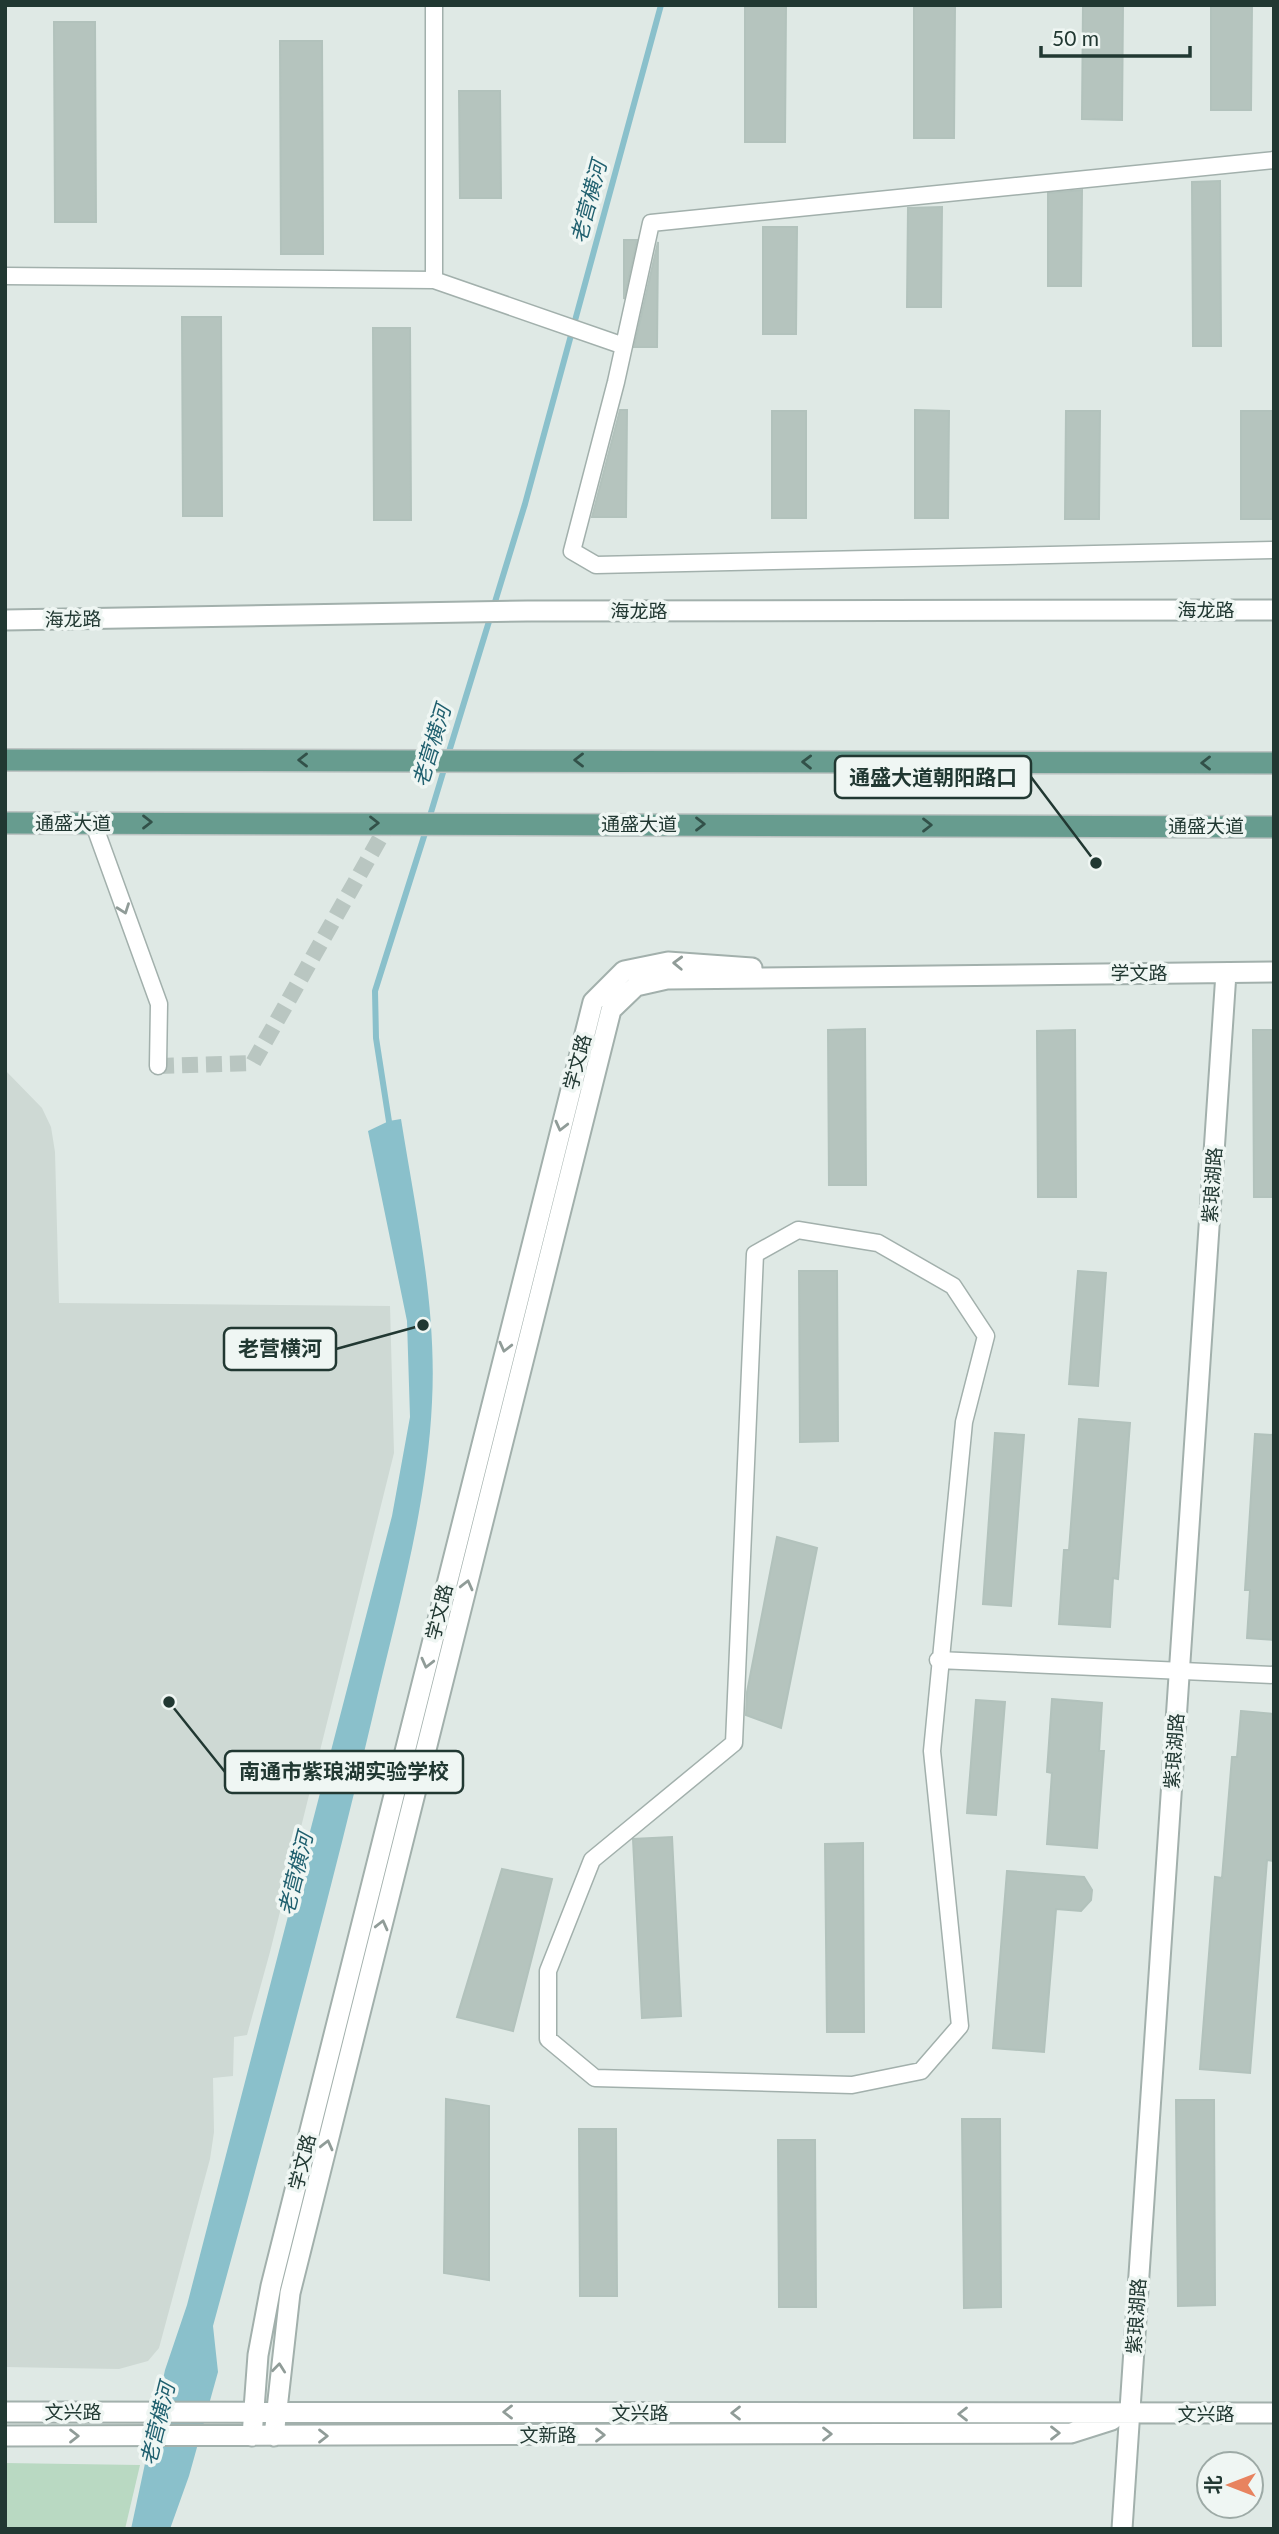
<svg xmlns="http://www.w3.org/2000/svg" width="1279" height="2534" font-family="Lato,'Noto Sans SC',sans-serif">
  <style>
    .built { fill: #ced9d4 }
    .green { fill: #b9d9c2 }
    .water { fill: #8ac0cb }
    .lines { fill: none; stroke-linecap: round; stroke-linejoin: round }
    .stream { stroke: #8ac0cb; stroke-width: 6 }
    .building { fill: #b5c4be; stroke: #b2c2bc; stroke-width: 2 }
    .minor-tunnel { stroke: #b9c6c1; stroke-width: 16; stroke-dasharray: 16 8; stroke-linecap: butt }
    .minor-casing { stroke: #a2b0ac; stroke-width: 19 }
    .tertiary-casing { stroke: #a2b0ac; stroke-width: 23 }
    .primary-casing { stroke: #bcc3c2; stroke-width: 24 }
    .minor { stroke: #fff; stroke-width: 16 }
    .tertiary { stroke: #fff; stroke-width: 19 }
    .primary { stroke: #679c8f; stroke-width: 21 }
    .oneway { stroke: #325149 }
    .oneway2 { stroke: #909c98 }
    .labels { text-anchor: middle; stroke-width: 7; stroke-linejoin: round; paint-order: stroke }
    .street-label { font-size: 19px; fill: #213832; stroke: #eff6f3 }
    .water-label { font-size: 21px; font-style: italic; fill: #20606f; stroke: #eff6f3 }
    .leader { fill: none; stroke: #213832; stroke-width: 2.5 }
    .callout-dot { fill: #213832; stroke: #eff6f3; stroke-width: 2.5 }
    .callout { fill: #eff6f3; stroke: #213832; stroke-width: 2.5 }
    .callout-label { font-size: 21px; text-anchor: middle; font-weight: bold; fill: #213832 }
  </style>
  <rect width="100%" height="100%" fill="#dfe9e5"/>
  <!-- built -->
  <path class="built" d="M5 1070 42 1108 51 1127 55 1152 59 1303 390 1306 394 1453 270 1952 247 2035 234 2037 233 2076 213 2078 214 2132 210 2159 159 2348 148 2361 119 2369 5 2367Z"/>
  <!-- green -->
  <path class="green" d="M5 2463 140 2465 125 2529H5Z"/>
  <!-- water -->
  <path class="water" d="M401 1119C416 1213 437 1307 432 1402 427 1510 396 1615 372 1719 324 1922 268 2124 213 2326L218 2372 189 2476 170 2529H131L165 2370 187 2305 392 1516 410 1417 407 1321 368 1131 389 1121Z"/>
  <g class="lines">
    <!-- stream -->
    <path class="stream" d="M448 755 525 504 661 5
      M429 819 445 766
      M390 1128 376 1038 375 991 426 830"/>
  </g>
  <!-- building -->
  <path class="building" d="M745 5H786L785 142H745Z
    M914 5H955L954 138H914Z
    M1083 5H1123L1122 120 1082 119Z
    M1211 5H1252L1251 110H1211Z
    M54 22H95L96 222H55Z
    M280 41H322L323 254H281Z
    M459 91H500L501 198H460Z
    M1220 181 1221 346H1193L1192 182Z
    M1082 190 1081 286H1048V193Z
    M942 207 941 307H907L908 208Z
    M763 227H797L796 334H763Z
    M624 240H637L624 299Z
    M658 242 657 347H634Z
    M182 317H221L222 516H183Z
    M373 328H410L411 520H374Z
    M620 410H627L626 517H592Z
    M915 410 949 411 948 518H915Z
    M772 411H806V518H772Z
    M1066 411H1100L1099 519H1065Z
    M1241 411H1274V519H1241Z
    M865 1029 866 1185H829L828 1030Z
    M1075 1030 1076 1197H1038L1037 1031Z
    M1253 1030H1274V1197H1254Z
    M799 1271H837L838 1441 800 1442Z
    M1078 1271 1106 1273 1098 1386 1069 1384Z
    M1079 1419 1130 1423 1118 1579 1113 1578 1110 1627 1059 1624 1064 1550H1069Z
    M995 1433 1024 1435 1011 1606 983 1604Z
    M1255 1434 1274 1435V1640L1247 1638 1250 1590H1245Z
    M777 1537 817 1548 781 1728 746 1715 747 1692Z
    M1052 1699 1102 1703 1099 1751H1104L1097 1848 1047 1844 1052 1773 1047 1772Z
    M976 1700 1005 1702 996 1815 967 1813Z
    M1241 1711 1274 1714V1861L1267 1860 1250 2073 1200 2069 1215 1877 1222 1878 1232 1757H1237Z
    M672 1837 681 2016 642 2018 633 1839Z
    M863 1843 864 2032H827L825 1844Z
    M502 1869 552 1879 513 2031 457 2017Z
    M1007 1871 1084 1877 1092 1890 1091 1900 1081 1911 1056 1909 1044 2052 993 2048Z
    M446 2099 489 2106V2280L444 2273Z
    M1176 2100H1214L1215 2305 1178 2306Z
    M962 2119H1000L1001 2307 964 2308Z
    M579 2129H616L617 2296H580Z
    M778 2140H815L816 2307H779Z"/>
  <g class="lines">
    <!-- minor-tunnel -->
    <path class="minor-tunnel" d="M158 1066 253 1063 388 824"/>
    <defs>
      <path id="minor" d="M434 5V280
        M1274 160 651 223 616 382 572 551 596 565 1274 550
        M5 276 434 280 624 346
        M93 822 159 1004 158 1066
        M798 1230 878 1243 953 1286 986 1336 964 1422 932 1751 960 2026 921 2071 852 2085 595 2078 548 2039V1971L592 1860 734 1743 755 1254Z
        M938 1660 1274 1675"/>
      <path id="tertiary" d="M5 620 527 611 1274 610
        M5 2412 1274 2413
        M5 2436 1071 2433 1112 2420
        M252 2436 258 2355 271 2286 593 1002 624 971 668 962 752 968
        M274 2436 290 2293 611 1010 636 986 667 979 1274 972
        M1122 2529 1226 973"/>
      <path id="primary" d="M5 760 1274 763
        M5 823 1274 827"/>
    </defs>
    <!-- minor casing -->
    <use href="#minor" class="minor-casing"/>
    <!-- tertiary casing -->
    <use href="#tertiary" class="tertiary-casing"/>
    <!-- primary casing -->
    <use href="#primary" class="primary-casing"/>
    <!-- minor -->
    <use href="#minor" class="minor"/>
    <!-- tertiary -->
    <use href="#tertiary" class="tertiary"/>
    <!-- primary -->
    <use href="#primary" class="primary"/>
  </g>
  <!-- one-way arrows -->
  <defs><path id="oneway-chevron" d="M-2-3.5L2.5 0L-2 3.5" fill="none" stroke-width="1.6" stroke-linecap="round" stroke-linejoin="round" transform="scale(1.75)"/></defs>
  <g class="oneway">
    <use href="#oneway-chevron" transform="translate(303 760) rotate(-180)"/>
    <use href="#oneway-chevron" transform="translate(579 760) rotate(-180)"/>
    <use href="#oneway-chevron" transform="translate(807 762) rotate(-179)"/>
    <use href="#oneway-chevron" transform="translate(1206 763) rotate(180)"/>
    <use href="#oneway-chevron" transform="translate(147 822)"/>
    <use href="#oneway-chevron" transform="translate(374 823)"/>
    <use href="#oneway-chevron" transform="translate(700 824)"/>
    <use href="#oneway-chevron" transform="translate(927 825)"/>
  </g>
  <g class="oneway2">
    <use href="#oneway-chevron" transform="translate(124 909) rotate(70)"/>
    <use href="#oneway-chevron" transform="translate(678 963) rotate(-178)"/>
    <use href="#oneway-chevron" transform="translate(561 1126) rotate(104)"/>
    <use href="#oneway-chevron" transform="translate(505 1347) rotate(104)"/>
    <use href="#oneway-chevron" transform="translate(467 1585) rotate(-76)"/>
    <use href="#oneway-chevron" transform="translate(427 1663) rotate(104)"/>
    <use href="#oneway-chevron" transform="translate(382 1925) rotate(-76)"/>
    <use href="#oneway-chevron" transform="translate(327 2145) rotate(-76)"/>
    <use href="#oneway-chevron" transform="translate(279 2368) rotate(-84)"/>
    <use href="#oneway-chevron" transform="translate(508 2412) rotate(-180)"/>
    <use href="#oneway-chevron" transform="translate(736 2413) rotate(-180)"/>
    <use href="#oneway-chevron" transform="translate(963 2414) rotate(-180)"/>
    <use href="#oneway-chevron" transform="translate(1055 2433)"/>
    <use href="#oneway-chevron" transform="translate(827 2434)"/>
    <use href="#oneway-chevron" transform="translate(600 2435)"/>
    <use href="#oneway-chevron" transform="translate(74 2436)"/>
    <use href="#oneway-chevron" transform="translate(323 2436)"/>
  </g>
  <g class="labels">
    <!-- street labels -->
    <g class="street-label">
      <text x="1206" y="617">海龙路</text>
      <text x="639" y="618">海龙路</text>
      <text transform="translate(73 619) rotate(-1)" y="7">海龙路</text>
      <text x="73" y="830">通盛大道</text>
      <text x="639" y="831">通盛大道</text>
      <text x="1206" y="833">通盛大道</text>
      <text x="1139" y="980">学文路</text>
      <text transform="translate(577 1062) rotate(-75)" y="7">学文路</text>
      <text transform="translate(1212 1185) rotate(-86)" y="7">紫琅湖路</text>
      <text transform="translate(439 1612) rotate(-76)" y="7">学文路</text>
      <text transform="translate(1174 1751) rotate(-86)" y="7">紫琅湖路</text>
      <text transform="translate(302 2162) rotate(-76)" y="7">学文路</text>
      <text transform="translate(1136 2316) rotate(-86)" y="7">紫琅湖路</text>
      <text x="73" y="2419">文兴路</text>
      <text x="640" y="2420">文兴路</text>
      <text x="1206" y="2421">文兴路</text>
      <text x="548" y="2442">文新路</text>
    </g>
    <!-- water labels -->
    <g class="water-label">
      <text transform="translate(589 202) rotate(-75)" y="7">老营横河</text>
      <text transform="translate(432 746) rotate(-73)" y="7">老营横河</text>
      <text transform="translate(296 1874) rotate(-76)" y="7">老营横河</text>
      <text transform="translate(158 2424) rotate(-76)" y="7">老营横河</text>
    </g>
  </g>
  <!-- callouts -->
  <path class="leader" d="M1096 863L1031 777M423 1325L336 1349M169 1702L225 1772"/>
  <g class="callout-dot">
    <circle cx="1096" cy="863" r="7"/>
    <circle cx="423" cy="1325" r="7"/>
    <circle cx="169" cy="1702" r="7"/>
  </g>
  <g class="callout">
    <rect x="835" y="756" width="196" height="42" rx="7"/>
    <rect x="224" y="1328" width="112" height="42" rx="7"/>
    <rect x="225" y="1751" width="238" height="42" rx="7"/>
  </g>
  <g class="callout-label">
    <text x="933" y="785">通盛大道朝阳路口</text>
    <text x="280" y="1356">老营横河</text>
    <text x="344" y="1779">南通市紫琅湖实验学校</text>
  </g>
  <!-- border -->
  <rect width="1279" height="2534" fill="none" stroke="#213832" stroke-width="14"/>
  <!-- north arrow -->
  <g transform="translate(1230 2485) rotate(270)"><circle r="33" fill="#eff6f3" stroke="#9daaa6" stroke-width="2"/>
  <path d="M0-5L12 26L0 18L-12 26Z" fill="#e8835f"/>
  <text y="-10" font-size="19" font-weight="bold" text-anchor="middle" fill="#213832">北</text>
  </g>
  <!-- scale -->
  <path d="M1041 46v10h149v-10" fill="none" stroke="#213832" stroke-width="3.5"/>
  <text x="1052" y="46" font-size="21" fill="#213832" stroke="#eff6f3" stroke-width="5" paint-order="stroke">50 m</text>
</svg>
